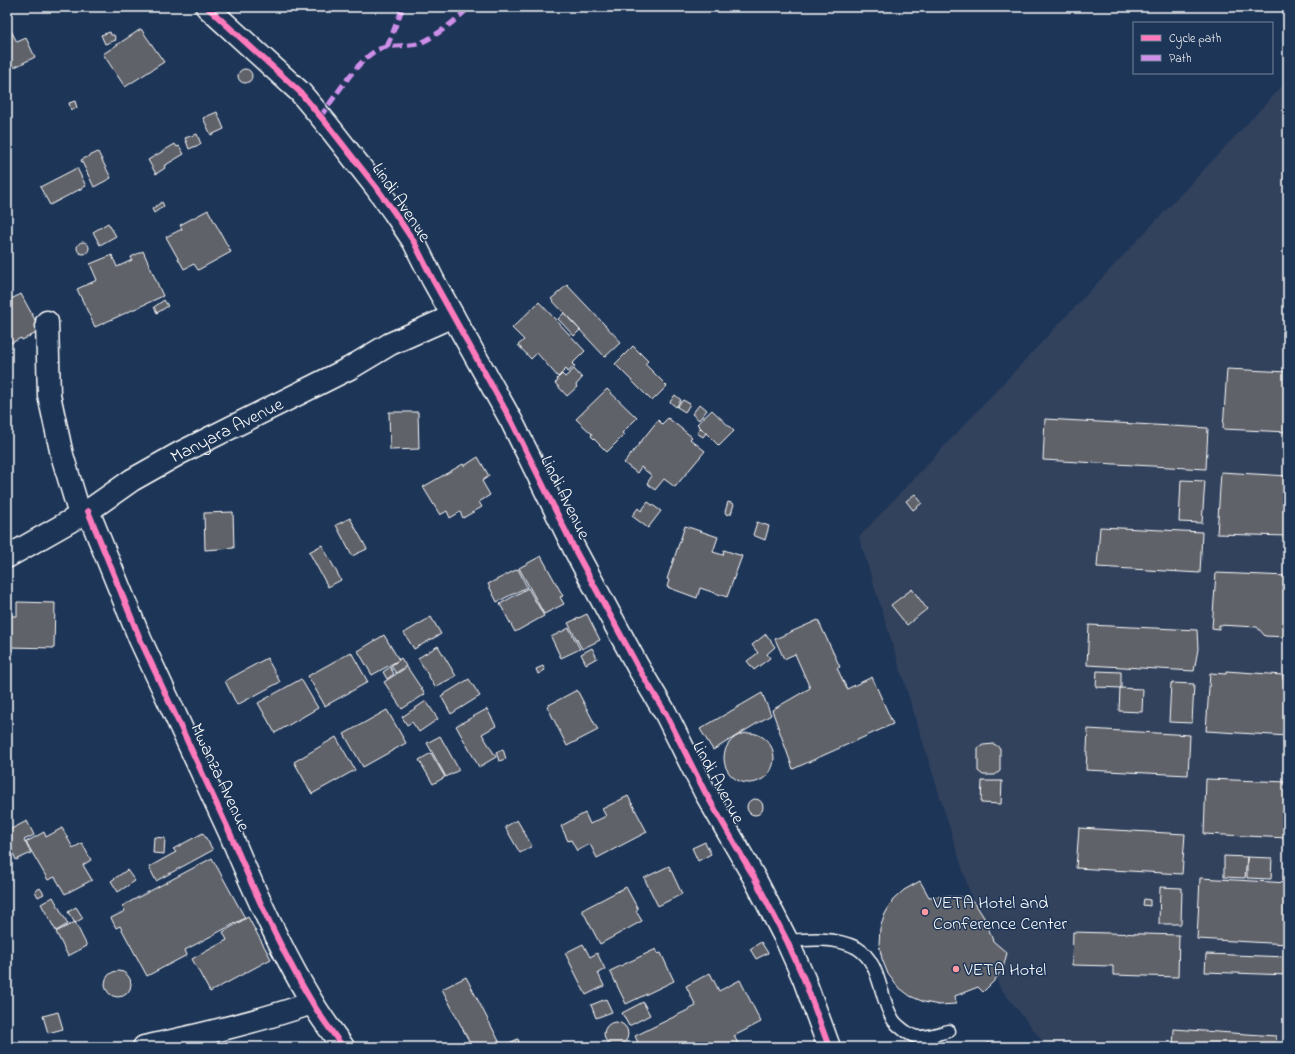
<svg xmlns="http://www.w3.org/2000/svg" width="1295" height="1054" font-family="'Indie Flower',sans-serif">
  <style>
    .built { fill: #31425d }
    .building { fill: #61626a; stroke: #fff }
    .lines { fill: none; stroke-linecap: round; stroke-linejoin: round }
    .service-casing { stroke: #fff; stroke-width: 15 }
    .minor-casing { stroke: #fff; stroke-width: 25 }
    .service { stroke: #1d3557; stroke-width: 12 }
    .minor { stroke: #1d3557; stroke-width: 22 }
    .quiet { stroke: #ce8fe9; stroke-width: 5; stroke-dasharray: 10 5; stroke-linecap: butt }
    .cycleway-casing { stroke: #1d3557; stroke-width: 8 }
    .cycleway { stroke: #fd7abc; stroke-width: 6 }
    .poi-dot { fill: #ff9aa2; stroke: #1d3557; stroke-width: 1.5 }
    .labels { text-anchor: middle; stroke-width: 3; stroke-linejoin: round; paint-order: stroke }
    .street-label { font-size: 18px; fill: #fff; stroke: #1d3557 }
    .poi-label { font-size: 18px; fill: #fff; stroke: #1d3557; text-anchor: start }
  </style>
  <rect width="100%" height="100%" fill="#1d3557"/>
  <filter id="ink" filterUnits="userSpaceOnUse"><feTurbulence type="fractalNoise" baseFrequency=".025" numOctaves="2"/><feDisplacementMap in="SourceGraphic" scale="8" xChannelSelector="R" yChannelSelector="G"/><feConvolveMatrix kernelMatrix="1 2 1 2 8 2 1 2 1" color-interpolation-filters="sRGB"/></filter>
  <g filter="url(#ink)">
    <!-- built -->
    <path class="built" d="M1288 80V1047H1047L999 986 859 537Z"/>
    <!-- building -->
    <path class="building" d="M7 23 17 42 26 38 35 57 7 71Z
      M141 29 164 62 125 87 103 54Z
      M110 32 111 35H114L116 40 105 44 101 35Z
      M238 76a7 7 0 1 1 14 0a7 7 0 1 1-14 0Z
      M75 101 77 108 71 110 69 103Z
      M217 112 224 129 211 135 203 118Z
      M197 134 201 144 189 149 185 138Z
      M175 144 177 147 179 146 184 154 164 166 165 168 156 174 148 160Z
      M98 152 111 178 94 187 81 160Z
      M77 168 86 186 50 205 40 187Z
      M162 202 164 206 154 213 152 209Z
      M208 210 231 252 198 270 194 264 184 269 166 237 182 229 180 225Z
      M108 223 116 236 100 245 93 232Z
      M77 248a6 6 0 1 1 12 0a6 6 0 1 1-12 0Z
      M143 251 163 296 95 327 77 289 97 280 90 264 112 255 117 267 132 260 131 257Z
      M567 285 621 342 605 357 551 299Z
      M21 294 41 331 22 340 21 338 7 345V301Z
      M164 300 168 306 157 313 154 307Z
      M539 302 585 351 572 364 575 366 568 372 566 369 558 377 537 353 531 359 518 345 524 340 512 328Z
      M564 313 580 330 574 336 558 319Z
      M633 346 648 361 645 364 667 386 652 401 615 364Z
      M574 369 582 378 576 385 577 387 567 396 555 383 558 381 557 379 562 374 565 377Z
      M1227 369 1288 372V432L1223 429Z
      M607 389 637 418 622 433 624 435 607 452 591 436 592 434 576 419Z
      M675 395 681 400 676 407 670 402Z
      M683 400 690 404 685 412 677 407Z
      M700 404 707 410 699 420 692 414Z
      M712 410 734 431 719 446 697 424Z
      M389 412H418L419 449 390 450Z
      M668 418 692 437 690 439 705 451 675 487 664 479 655 490 647 483 652 476 641 467 637 473 624 463 658 420 662 424Z
      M1045 419 1208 428 1206 469 1043 460Z
      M700 428 706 433 703 437 697 433Z
      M478 457 489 476 482 481 490 495 479 502 482 507 463 518 460 512 450 518 447 511 440 515 423 487 463 464 464 466Z
      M1221 472 1288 476V536L1217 534Z
      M1181 480 1205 481 1202 523 1179 522Z
      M915 494 922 503 913 510 906 501Z
      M648 502 661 511 648 528 632 516 638 508 641 511Z
      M728 502 734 504 731 514H729L728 515 726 514 725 512Z
      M233 512 234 548 205 550 204 513Z
      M350 518 367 549 352 556 336 525Z
      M757 522 769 526 765 540 753 535Z
      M685 526 718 537 713 552 723 555 724 550 742 556 727 597 700 588 697 598 667 587 669 580 667 579Z
      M1100 527 1202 532 1200 573 1097 567Z
      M322 545 341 580 328 587 309 552Z
      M541 556 563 596 560 597 564 604 544 614 519 568Z
      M518 569 527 587 497 602 488 584Z
      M1216 573 1288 576V637L1265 636 1257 627 1219 625V629L1212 628Z
      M528 588 544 616 515 632 500 604Z
      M912 589 927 609 907 625 891 605Z
      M17 602 55 603 54 648 8 647 9 616H17Z
      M587 614 600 640 582 649 568 623Z
      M431 617 441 634 414 649 404 633Z
      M818 620 840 667 837 668 847 689 872 677 893 724 793 769 772 710 810 688 795 654 784 659 775 639Z
      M1089 625 1197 630 1198 649 1194 671 1087 665Z
      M569 628 580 649 561 658 551 637Z
      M766 634 775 647 767 654 770 658 754 670 747 661 758 653 752 645Z
      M384 635 399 660 372 675 358 651Z
      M438 646 456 676 435 687 418 658Z
      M592 648 597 658 586 664 581 654Z
      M351 652 368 682 325 706 308 676Z
      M267 658 280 682 237 705 225 681Z
      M401 658 406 666 396 673 391 666Z
      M543 666 545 670 538 674 536 669Z
      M390 667 394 674 387 679 383 672Z
      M407 667 425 694 402 709 384 682Z
      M1097 671 1121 672V688L1096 687Z
      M1226 671 1283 675V680L1288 681V736L1206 731 1210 673 1226 674Z
      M301 679 318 708 275 733 258 703Z
      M469 679 480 696 451 714 441 696Z
      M1171 683 1194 684 1192 723 1169 722Z
      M1120 688 1143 689 1142 712 1119 711Z
      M577 690 598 730 567 746 547 706Z
      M762 693 771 715 713 750 700 729Z
      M426 701 438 719 419 732 412 722 407 725 402 717Z
      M487 709 496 726 482 734 496 757 479 767 456 726Z
      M387 710 406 743 363 767 344 734Z
      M1088 729 1190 735 1188 775 1086 770Z
      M724 758a25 25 0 1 1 50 0a25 25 0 1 1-50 0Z
      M440 736 459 770 446 777 427 743Z
      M336 737 355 770 312 794 294 762Z
      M994 744 1000 748V771L995 775H983L978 771V748L983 745Z
      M503 749 506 759 499 761 496 752Z
      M431 753 445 777 433 784 419 760Z
      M1206 779 1288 782V838L1204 834Z
      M982 781H1002L1001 804 981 803Z
      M628 796 647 832 597 858 590 844 577 851 571 840 568 841 561 826 585 813 590 824 606 816 602 809Z
      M747 807a8 8 0 1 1 16 0a8 8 0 1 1-16 0Z
      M517 820 532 846 520 853 505 827Z
      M27 821 34 835 24 840 31 853 16 860 7 838V831Z
      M62 828 73 848 82 843 91 860 83 865 92 880 65 894 55 877 48 880 26 842 44 832 46 837Z
      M1079 828 1185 834 1182 874 1076 868Z
      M203 833 213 850 156 881 149 867 176 852 173 849Z
      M154 837 165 838 164 854 153 853Z
      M705 842 711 854 698 861 692 848Z
      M1224 856 1247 857 1245 878 1224 877Z
      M1247 857 1272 858 1271 879 1247 878Z
      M212 858 245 918 185 950 187 955 147 976 120 926 116 928 111 918 125 911 122 906Z
      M669 866 682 894 658 906 644 878Z
      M127 870 135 881 118 892 111 881Z
      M1200 878 1288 883V944L1197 939Z
      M920 881 929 897 947 896 953 897H961L974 902 985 919 993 941 1007 953 1003 968 994 981 983 992 978 987 955 996 956 1004 939 1005 924 1002 910 996 897 986 888 974 882 959 879 944 880 928 885 914 893 900 904 890Z
      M626 887 638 909 636 911 642 921 600 944 582 910Z
      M1160 887 1182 888 1181 924H1159Z
      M40 888 44 894 38 897 35 891Z
      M53 897 68 924 56 931 41 904Z
      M1144 899 1150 900V906L1143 905Z
      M76 907 83 918 75 923 68 912Z
      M248 917 271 959 210 992 192 959 227 940 223 932Z
      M75 922 87 946 68 956 56 932Z
      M1073 932 1179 935 1178 977 1113 975V966L1072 965Z
      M761 942 768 953 756 959 750 949Z
      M583 944 590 957 597 953 605 969 598 973 604 986 586 995 565 953Z
      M656 949 658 954 661 953 674 981 626 1004 610 971Z
      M1206 954 1288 957V975L1205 972Z
      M105 984a13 13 0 1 1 26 0a13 13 0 1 1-26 0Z
      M710 973 719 991 740 980 761 1022 734 1036 740 1047H640L635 1036 696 1006 686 986Z
      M466 977 502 1047H457L469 1041 442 989Z
      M606 999 612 1012 596 1018 591 1005Z
      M643 1002 650 1015 629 1026 622 1013Z
      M58 1012 63 1029 48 1033 43 1016Z
      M604 1034a12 12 0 1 1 24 0a12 12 0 1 1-24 0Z
      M1174 1029 1276 1036 1275 1047H1173Z
      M518 1039 521 1047H505L504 1045Z
      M986 1043 1016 1046V1047H986Z"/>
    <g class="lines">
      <defs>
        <path id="service" d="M787 941C810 939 836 937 857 948 882 963 879 1000 894 1021 897 1025 901 1028 905 1031 909 1034 914 1037 919 1037 929 1037 939 1033 949 1031"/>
        <g id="minor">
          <path d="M207 7 300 92 326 123 376 187 394 212 414 242 433 280 512 422 575 550 638 667 666 714 705 792 755 879 787 941 804 979 829 1047"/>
          <path d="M47 322 49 395 62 455 80 515"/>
          <path d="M88 511 140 639 230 833C254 891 280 949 312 1002 321 1018 333 1033 343 1047"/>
          <path id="s1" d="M7 557 88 511 132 480 180 453 350 368 390 344 453 316"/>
          <path d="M144 1047C201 1035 257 1022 312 1003"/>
        </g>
      </defs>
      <!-- service casing -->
      <use href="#service" class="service-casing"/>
      <!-- minor casing -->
      <use href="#minor" class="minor-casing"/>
      <!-- service -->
      <use href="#service" class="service"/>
      <!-- minor -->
      <use href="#minor" class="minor"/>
      <!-- quiet -->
      <path class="quiet" d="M387 47 403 7
        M320 117C336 96 353 66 375 51 387 44 404 47 417 44 432 40 459 18 469 7"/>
      <defs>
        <path id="cycleway" d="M207 7 300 92 326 123 376 187 394 212 414 242 433 280 512 422 575 550 638 667 666 714 705 792 755 879 787 941 804 979 829 1047
          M88 511 140 639 230 833C254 891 280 949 312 1002 321 1018 333 1033 343 1047"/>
      </defs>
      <!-- cycleway casing -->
      <use href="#cycleway" class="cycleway-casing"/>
      <!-- cycleway -->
      <use href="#cycleway" class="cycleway"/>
    </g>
  </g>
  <!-- markers -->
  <g class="poi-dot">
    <circle cx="925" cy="912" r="4"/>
    <circle cx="956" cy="969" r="4"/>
  </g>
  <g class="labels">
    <!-- street labels -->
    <g class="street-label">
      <text transform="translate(402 202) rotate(56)" y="6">Lindi Avenue</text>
      <text dy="6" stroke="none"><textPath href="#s1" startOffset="254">Manyara Avenue</textPath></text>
      <text transform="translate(566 497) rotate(64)" y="6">Lindi Avenue</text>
      <text transform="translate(221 777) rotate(65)" y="6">Mwanza Avenue</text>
      <text transform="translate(719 782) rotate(62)" y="6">Lindi Avenue</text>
    </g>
    <!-- poi labels -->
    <g class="poi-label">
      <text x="933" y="908">VETA Hotel and<tspan x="933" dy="21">Conference Center</tspan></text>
      <text x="964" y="975">VETA Hotel</text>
    </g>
  </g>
  <!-- margin -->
  <rect width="1295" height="1054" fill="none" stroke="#1d3557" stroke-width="24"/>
  <rect x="12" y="12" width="1271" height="1030" fill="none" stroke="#fff" stroke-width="1.5" filter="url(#ink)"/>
  <!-- legend -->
  <rect x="1133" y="22" width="140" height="52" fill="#1d3557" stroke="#77869a"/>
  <rect x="1141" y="35" width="20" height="6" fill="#fd7abc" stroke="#77869a"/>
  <text x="1169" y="42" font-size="12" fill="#ffffff">Cycle path</text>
  <rect x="1141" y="55" width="20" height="6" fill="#ce8fe9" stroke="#77869a"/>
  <text x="1169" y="62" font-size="12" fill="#ffffff">Path</text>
</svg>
